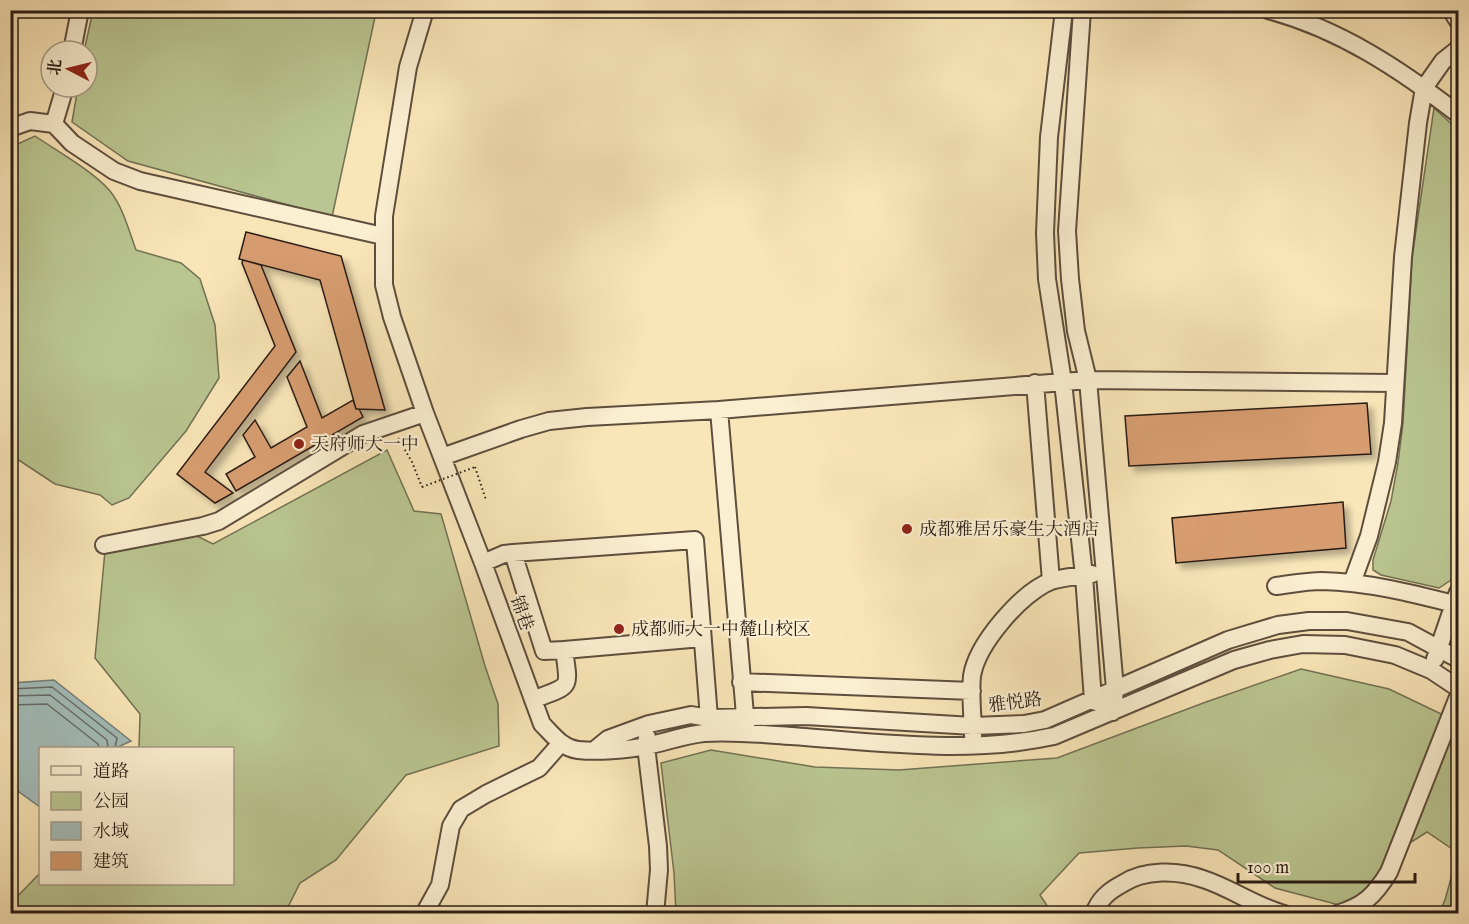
<svg xmlns="http://www.w3.org/2000/svg" width="1469" height="924" font-family="'IM FELL English','Noto Serif SC',serif">
  <style>
    .green { fill: #bac691; stroke: #727154; stroke-width: 1.5 }
    .water { fill: #a3bdba; stroke: #737d78; stroke-width: 1.5 }
    .lines { fill: none; stroke-linecap: round; stroke-linejoin: round }
    .shore { stroke: #666c68; stroke-width: 1.5 }
    .building { fill: #d79d70; stroke: #2a1c16; stroke-width: 1.5; filter: url(#shadow) }
    .minor-casing { stroke: #5e4e3e; stroke-width: 20 }
    .path { stroke: #2a1c16; stroke-width: 2; stroke-dasharray: 1.5 3; stroke-linecap: butt }
    .minor { stroke: #fbefd1; stroke-width: 16 }
    .path-bridge { stroke: #2a1c16; stroke-width: 2; stroke-dasharray: 1.5 3; stroke-linecap: butt }
    .poi-dot { fill: #8f2418; stroke: #fbefd1; stroke-width: 2 }
    .labels { text-anchor: middle; stroke-width: 4.5; stroke-linejoin: round; paint-order: stroke }
    .poi-label { font-size: 18px; fill: #2a1c16; stroke: #fbefd1; text-anchor: start }
    .street-label { font-size: 18px; fill: #2a1c16; stroke: #fbefd1 }
  </style>
  <defs>
    <filter id="shadow"><feDropShadow dx="5.5" dy="5.5" stdDeviation="3" flood-color="#0004"/></filter>
  </defs>
  <rect width="100%" height="100%" fill="#f9e6b8"/>
  <filter id="stains"><feTurbulence type="fractalNoise" baseFrequency=".00333" numOctaves="4"/><feColorMatrix values="0 0 0 0 .2 0 0 0 0 .09 0 0 0 0 .02 0 0 0 .5 -.17"/></filter>
  <radialGradient id="worn" r=".72"><stop offset=".6" stop-color="#630" stop-opacity="0"/><stop offset="1" stop-color="#630" stop-opacity=".3"/></radialGradient>
  <!-- green -->
  <path class="green" d="M364 10 375 17 332 217 128 161 72 122 78 87H87V51H84L93 11Z
    M1434 108 1458 130V562L1451 580 1439 588 1381 575 1373 570V560L1391 501 1398 463 1403 423 1412 258Z
    M35 136C57 151 93 171 110 191 123 207 129 231 136 250L181 263 200 279 215 325 219 378 186 431 129 498 112 505 100 495 55 484 11 455V147Z
    M387 450 414 511 441 514 485 666 498 704 499 746 406 775 336 860 300 883 285 913 11 914 10 904 40 873V884H232V748H139L140 714 95 658 105 551 193 534 213 544Z
    M1301 669 1389 689 1458 722V913H1439L1445 900 1458 853 1427 832 1397 851 1374 888 1339 905 1275 888 1218 850 1186 846 1138 848 1079 853 1040 895 1052 913H676L674 873 661 763 711 750 815 767 899 770 1057 758 1206 702Z"/>
  <!-- water -->
  <path class="water" d="M54 680 131 741 116 748H40V807L11 786V683Z"/>
  <g class="lines">
    <!-- shore -->
    <path class="shore" d="M10 689 52 687 117 738 115 748
      M10 696 50 695 107 740 108 748
      M10 705 47 704 98 744 99 748"/>
  </g>
  <!-- building -->
  <path class="building" d="M246 232 341 256 385 410 356 409 320 280 239 259Z
    M243 260 261 265 296 352 205 472 233 493 215 503 177 474 275 346 242 263Z
    M300 361 322 418 353 400 356 409H359L363 417 236 491 226 474 255 457 243 435 255 420 271 448 307 427 287 377Z
    M1367 403 1371 454 1129 466 1125 416Z
    M1343 502 1346 548 1176 563 1172 518Z"/>
  <g class="lines">
    <defs>
      <path id="minor" d="M425 10 408 67 384 216V285L392 317 425 413 483 563 542 724C553 735 562 748 578 750 597 752 627 750 646 746 666 742 684 735 704 733 733 731 762 734 791 736 878 742 967 755 1054 736L1234 660 1270 650 1303 644 1345 645 1395 655 1431 670 1458 688
        M1064 10 1049 137 1045 233 1047 279 1063 382 1084 576 1093 700 1113 712 1115 689 1088 380 1076 331 1070 279 1067 231 1082 10
        M1268 10C1340 29 1401 70 1458 114
        M1451 10 1458 21
        M72 51 80 10
        M54 124 65 87
        M10 128 30 121 54 124 72 143 114 171 140 181 383 236
        M1035 383 1051 581
        M719 410 746 727
        M442 457 521 429 549 421 587 417 719 410 1088 380 1395 383
        M104 545 203 526 219 521 363 434 425 413
        M513 553 544 651 564 650
        M483 563 504 554 513 553 695 540 709 718
        M1352 583 1369 536 1387 462 1393 423 1403 257 1418 123 1424 88 1443 61 1458 49
        M1276 586C1291 584 1307 581 1322 581 1367 582 1411 593 1454 604
        M1435 659 1458 592
        M741 682 972 691
        M533 700C571 684 570 692 564 650L702 638
        M973 736C973 717 970 695 972 676 977 644 1021 593 1051 581 1063 577 1080 576 1092 574
        M647 737 646 746 658 846 659 870 655 914
        M597 748 608 739 649 724 691 715 709 718 806 716 973 726 1024 724 1045 720 1228 640 1278 625 1309 621H1347L1408 632 1458 659
        M424 914 440 885 451 826 461 809 486 794 539 768 561 743
        M1094 914C1099 899 1109 891 1122 884 1144 869 1178 870 1203 879 1231 888 1255 906 1284 914
        M1337 914C1364 906 1375 895 1389 872L1458 697"/>
    </defs>
    <!-- minor casing -->
    <use href="#minor" class="minor-casing"/>
    <!-- path -->
    <path class="path" d="M398 438 412 462 422 487
      M475 467 486 500"/>
    <!-- minor -->
    <use href="#minor" class="minor"/>
    <!-- path-bridge -->
    <path class="path-bridge" d="M422 487 475 467"/>
  </g>
  <!-- markers -->
  <g class="poi-dot">
    <circle cx="299" cy="444" r="6"/>
    <circle cx="907" cy="529" r="6"/>
    <circle cx="619" cy="629" r="6"/>
  </g>
  <g class="labels">
    <!-- poi labels -->
    <g class="poi-label">
      <text x="311" y="450">天府师大一中</text>
      <text x="919" y="535">成都雅居乐豪生大酒店</text>
      <text x="631" y="635">成都师大一中麓山校区</text>
    </g>
    <!-- street labels -->
    <g class="street-label">
      <text transform="translate(522 613) rotate(70)" y="6">锦巷</text>
      <text transform="translate(1015 702) rotate(-7)" y="6">雅悦路</text>
    </g>
  </g>
  <!-- margin -->
  <rect width="1469" height="924" fill="none" stroke="#f9e6b8" stroke-width="36"/>
  <rect x="12" y="12" width="1445" height="900" fill="none" stroke="#2a1c16" stroke-width="3"/>
  <rect x="18" y="18" width="1433" height="888" fill="none" stroke="#2a1c16" stroke-width="1.5"/>
  <!-- legend -->
  <rect x="39" y="747" width="195" height="138" fill="#fbefd1" stroke="#a79b86" stroke-width="1.5"/>
  <rect x="51" y="766" width="30" height="9" fill="#fbefd1" stroke="#a79b86" stroke-width="1.5"/>
  <text x="93" y="777" font-size="18" fill="#2a1c16">道路</text>
  <rect x="51" y="792" width="30" height="18" fill="#bac691" stroke="#a79b86" stroke-width="1.5"/>
  <text x="93" y="807" font-size="18" fill="#2a1c16">公园</text>
  <rect x="51" y="822" width="30" height="18" fill="#a3bdba" stroke="#a79b86" stroke-width="1.5"/>
  <text x="93" y="837" font-size="18" fill="#2a1c16">水域</text>
  <rect x="51" y="852" width="30" height="18" fill="#d79d70" stroke="#a79b86" stroke-width="1.5"/>
  <text x="93" y="867" font-size="18" fill="#2a1c16">建筑</text>
  <!-- north arrow -->
  <g transform="translate(69 69) rotate(277)"><circle r="28" fill="#fbefd1" stroke="#a79b86" stroke-width="1.5"/>
  <path d="M0-4.5L10 22L0 15L-10 22Z" fill="#8f2418"/>
  <text y="-9" font-size="16" font-weight="bold" text-anchor="middle" fill="#2a1c16">北</text>
  </g>
  <!-- scale -->
  <path d="M1238 873v9h177v-9" fill="none" stroke="#2a1c16" stroke-width="3"/>
  <text x="1247" y="873" font-size="18" fill="#2a1c16" stroke="#fbefd1" stroke-width="4.5" paint-order="stroke">100 m</text>
  <rect width="100%" height="100%" filter="url(#stains)"/>
  <rect width="100%" height="100%" fill="url(#worn)"/>
</svg>
